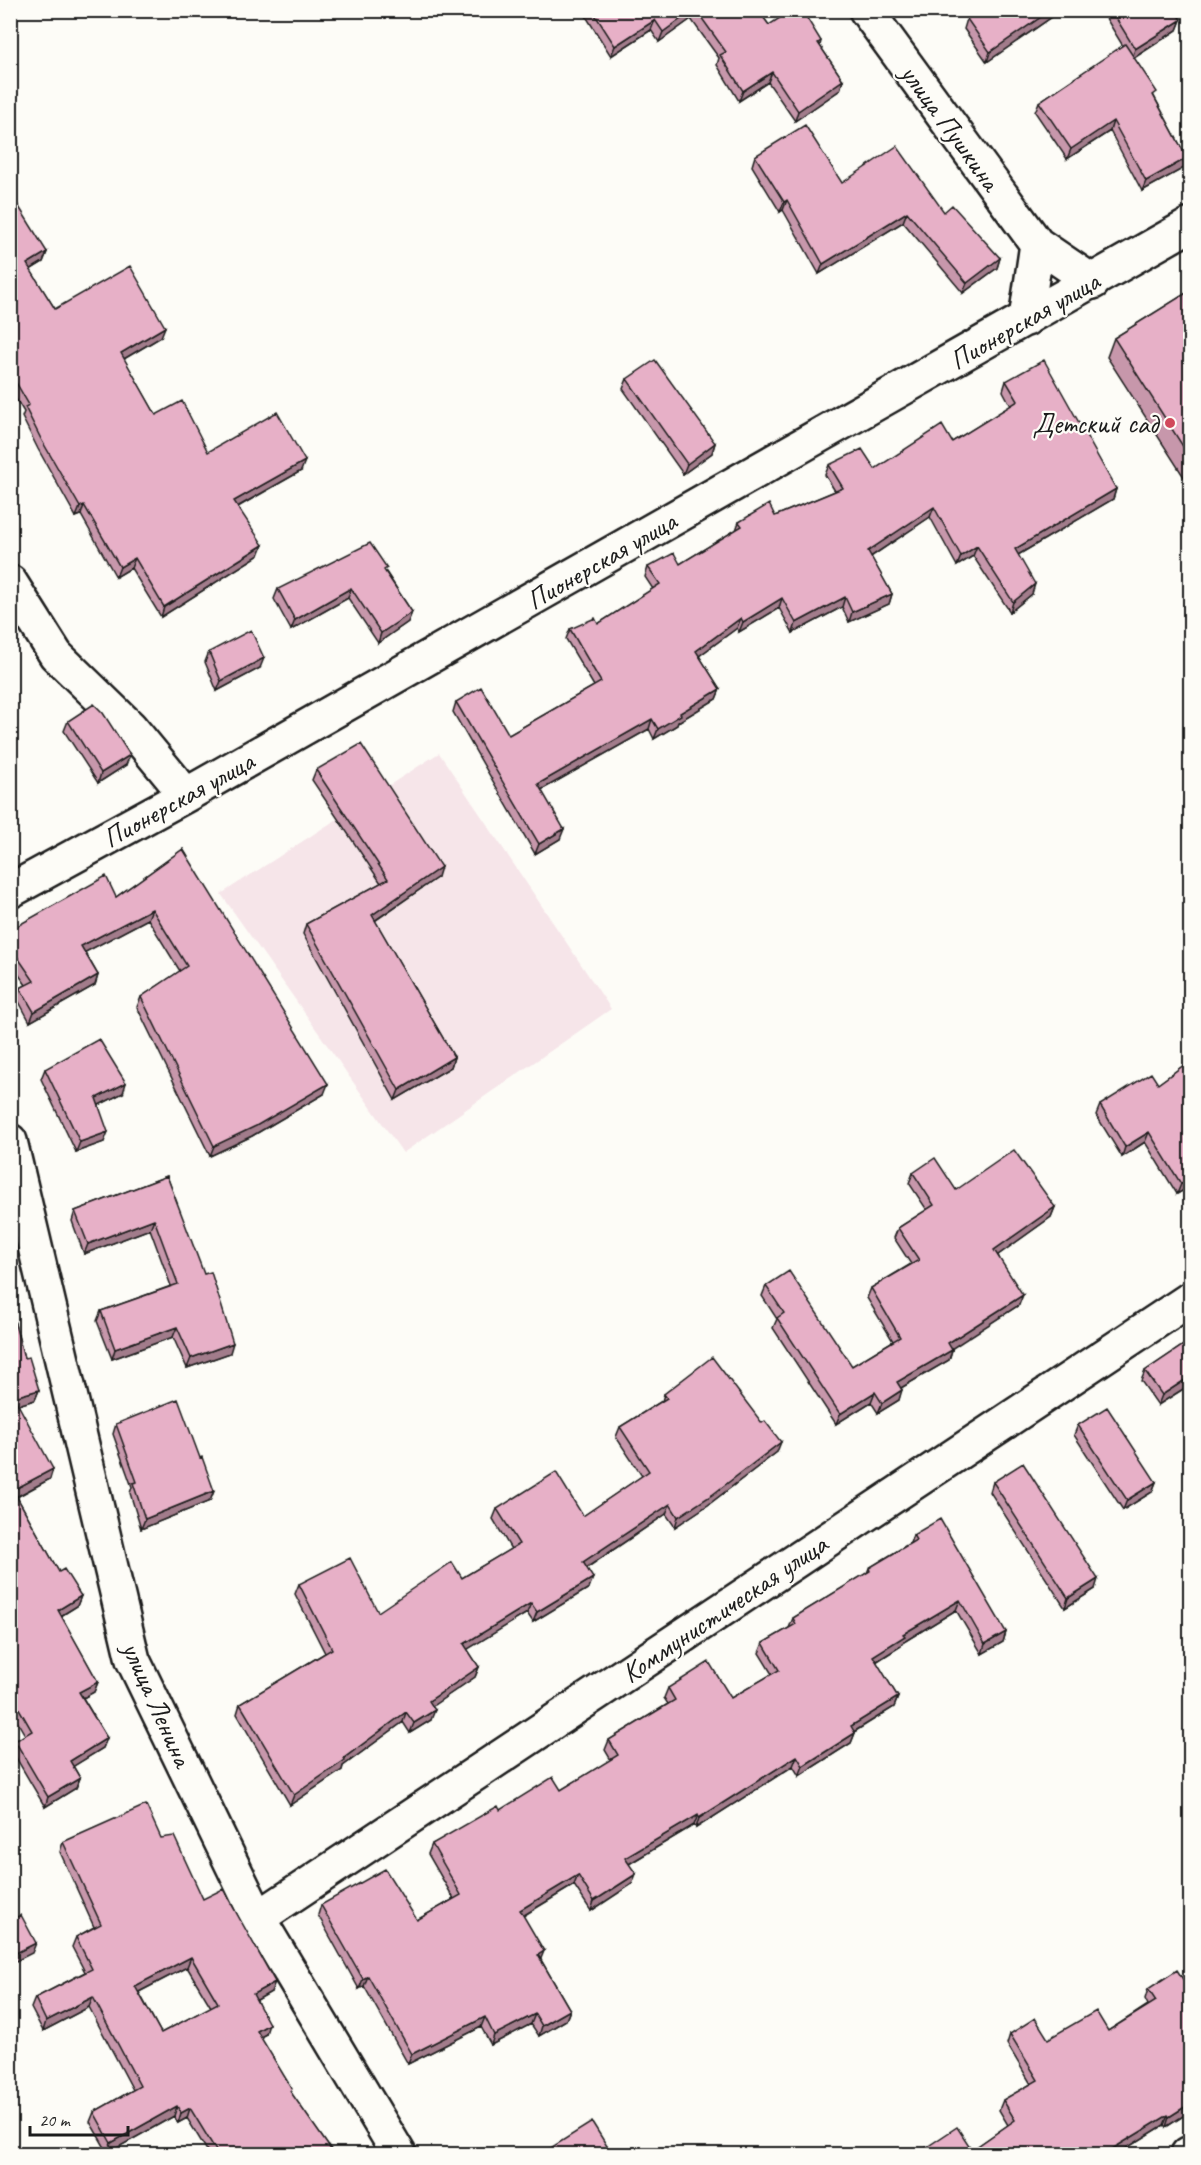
<svg xmlns="http://www.w3.org/2000/svg" width="1201" height="2165" font-family="Caveat,sans-serif">
  <style>
    .built { fill: #f6e5e9 }
    .lines { fill: none; stroke-linecap: round; stroke-linejoin: round }
    .minor-casing { stroke: #1c1c1c; stroke-width: 38 }
    .minor { stroke: #fdfcf7; stroke-width: 33 }
    .wall { fill: #c797ab; stroke: #1c1c1c; stroke-width: 1.5; fill-rule: evenodd }
    .shaded-wall { fill: #a27b8b; stroke: #1c1c1c; stroke-width: 1.5 }
    .building { fill: #e7b0c7; stroke: #1c1c1c; stroke-width: 1.5; fill-rule: evenodd }
    .poi-dot { fill: #d1495b; stroke: #fdfcf7; stroke-width: 2 }
    .labels { text-anchor: middle; stroke-width: 4.5; stroke-linejoin: round; paint-order: stroke }
    .street-label { font-size: 28px; fill: #1c1c1c; stroke: #fdfcf7 }
    .poi-label { font-size: 28px; fill: #1c1c1c; stroke: #fdfcf7; text-anchor: end }
  </style>
  <rect width="100%" height="100%" fill="#fdfcf7"/>
  <filter id="ink" filterUnits="userSpaceOnUse"><feTurbulence type="fractalNoise" baseFrequency=".0167" numOctaves="2"/><feDisplacementMap in="SourceGraphic" scale="12" xChannelSelector="R" yChannelSelector="G"/><feConvolveMatrix kernelMatrix="1 2 1 2 8 2 1 2 1" color-interpolation-filters="sRGB"/></filter>
  <g filter="url(#ink)">
    <!-- built -->
    <path class="built" d="M439 753 611 1009 403 1153 221 894Z"/>
    <g class="lines">
      <defs>
        <path id="minor" d="M866 10 1037 244 1093 282
          M1026 319 1037 244
          M10 582 56 655 130 727 186 795
          M10 891 186 795 1190 225
          M10 1141 133 1660 258 1918 399 2154
          M258 1918 1190 1299
          M1188 2154 1190 2153"/>
      </defs>
      <!-- minor casing -->
      <use href="#minor" class="minor-casing"/>
      <!-- minor -->
      <use href="#minor" class="minor"/>
    </g>
    <!-- wall -->
    <path class="wall" d="M582 10H758L769 25 821 41 820 46 843 80 840 90 795 121 768 82 739 101 717 65 719 58 691 19 659 42 651 30 611 56Z
      M980 10H1062L987 62 964 29 967 19Z
      M1101 10H1175L1181 20 1177 30 1134 58 1155 98 1187 158 1184 168 1142 191 1110 131 1067 159 1035 112 1039 102 1123 46Z
      M755 156 842 183 944 212 1000 258 997 268 963 293 903 222 819 274 783 210 780 212 752 166Z
      M10 205 47 252 43 262 30 270 55 309 161 337 124 359 156 415 208 452 301 471 238 507 259 555 161 617 131 568 116 577 81 515 76 517 38 449 22 417 24 412 10 389Z
      M1191 290V488L1107 357 1114 338Z
      M627 379 715 443 712 453 683 474 623 389Z
      M1006 381 1116 489 1113 499 1018 555 1032 594 1010 612 973 556 957 566 930 517 871 557 892 594 889 604 849 622 842 607 793 633 779 608 739 632 737 628 699 656 720 689 716 699 678 722 677 725 654 739 649 729 541 790 560 839 535 854 453 712 456 702 509 735 594 686 566 639 570 629 598 624 653 589 645 577 648 567 680 564 736 530 739 522 775 516 835 491 825 475 829 465 875 469 952 442 1011 406 1003 391Z
      M386 572 412 612 408 622 378 643 348 598 291 630 274 599 278 589Z
      M209 652 260 668 217 691 205 662Z
      M68 721 126 765 98 783 64 731Z
      M316 770 438 877 375 921 454 1057 451 1067 395 1100 303 934 306 924 381 883 312 780Z
      M183 849 324 1094 252 1136 210 1156 137 1007 141 997 180 971 148 919 85 952 98 975 95 985 30 1022 17 998 20 988 26 985 10 962V930L116 897Z
      M1191 1060V1186L1177 1194 1145 1142 1122 1157 1096 1115 1100 1105 1158 1084Z
      M45 1069 123 1093 99 1105 104 1142 76 1152 41 1079Z
      M913 1173 956 1190 1055 1207 1051 1217 998 1255 1019 1305 951 1348 952 1350 949 1360 901 1388 899 1400 878 1413 871 1402 836 1424 773 1328 777 1319 762 1296 766 1286 852 1366 893 1341 867 1298 871 1288 911 1264 894 1238 898 1228 927 1210 909 1183Z
      M167 1176 230 1353 187 1368 173 1337 112 1359 97 1321 101 1311 171 1286 150 1229 84 1254 72 1221 75 1211Z
      M10 1305 24 1358 39 1390 35 1400 18 1405 50 1479 17 1497 59 1572 81 1596 77 1606 61 1616 98 1682 94 1692 83 1698 107 1738 103 1748 73 1766 80 1778 76 1788 45 1807 12 1751 15 1741 25 1735 10 1709Z
      M1191 1340V1384L1158 1405 1141 1381 1145 1371Z
      M664 1394 777 1452 708 1505 675 1527 666 1514 587 1568 589 1588 533 1622 527 1613 467 1649 479 1667 475 1677 432 1706 431 1720 410 1733 403 1722 343 1766 342 1770 290 1805 237 1714 240 1704 325 1653 295 1594 299 1584 378 1612 462 1578 511 1549 493 1519 497 1509 583 1516 642 1476 616 1437 620 1427 662 1401Z
      M116 1424 200 1458 214 1491 210 1501 141 1529 130 1493 132 1487 113 1434Z
      M1078 1425 1156 1482 1152 1492 1123 1510 1074 1435Z
      M993 1482 1095 1589 1065 1608 990 1492Z
      M913 1535 1006 1632 1003 1642 982 1654 956 1610 902 1643 901 1646 876 1662 898 1697 894 1707 854 1732 855 1733 851 1743 799 1776 793 1766 696 1828 694 1825 629 1864 632 1884 591 1911 574 1885 523 1916 541 1960 570 2010 566 2020 539 2036 531 2024 491 2045 481 2027 408 2064 364 1986 359 1989 318 1915 321 1905 417 1920 454 1899 428 1854 432 1844 500 1810 561 1790 611 1760 605 1750 609 1740 668 1704 664 1698 668 1688 731 1698 772 1674 759 1653 763 1643 789 1628 793 1618 867 1573 869 1568 910 1543Z
      M161 1838 203 1899 271 1992 257 2000 266 2034 260 2037 291 2093 334 2154H209L187 2118 178 2123 174 2116 108 2153 90 2122 94 2112 133 2090 89 2007 43 2031 31 2008 35 1998 85 1972 72 1947 76 1937 94 1927 60 1852 63 1842ZM187 1967 211 2007 161 2033 139 1992Z
      M1191 1986V2111L1166 2127 1164 2125 1117 2154H922L924 2149 972 2150 1008 2125 999 2110 1003 2100 1031 2084 1007 2044 1010 2034 1048 2039 1108 2031 1148 2005 1145 1999 1148 1989 1188 1987Z"/>
    <!-- shaded-wall -->
    <path class="shaded-wall" d="M693 10H694L691 19 659 42 663 32Z
      M1051 10H1062L987 62 990 52Z
      M655 20 651 30 611 56 615 46Z
      M1181 20 1177 30 1132 59 1135 49Z
      M772 72 768 82 739 101 743 91Z
      M843 80 840 90 795 121 798 111Z
      M1113 121 1110 131 1067 159 1071 149Z
      M1187 158 1184 168 1142 191 1146 181Z
      M787 200 783 210 780 212 784 202Z
      M907 212 903 222 819 274 823 264Z
      M47 252 43 262 23 274 27 264Z
      M1000 258 997 268 963 293 967 283Z
      M165 327 161 337 117 363 121 353Z
      M715 443 712 453 683 474 687 464Z
      M305 461 301 471 230 511 234 501Z
      M1116 489 1113 499 1011 559 1015 549Z
      M84 505 81 515 76 517 80 507Z
      M934 507 930 517 864 561 868 551Z
      M263 545 259 555 161 617 164 607Z
      M977 546 973 556 957 566 961 556Z
      M135 558 131 568 116 577 120 567Z
      M1035 584 1032 594 1010 612 1013 602Z
      M351 588 348 598 291 630 295 620Z
      M892 594 889 604 849 622 852 612Z
      M845 597 842 607 793 633 796 623Z
      M782 598 779 608 739 632 743 622Z
      M412 612 408 622 378 643 381 633Z
      M741 618 737 628 692 661 696 651Z
      M264 658 260 668 217 691 221 681Z
      M720 689 716 699 678 722 677 725 654 739 658 729 680 713Z
      M652 719 649 729 534 794 538 784Z
      M130 755 126 765 98 783 101 773Z
      M564 829 560 839 535 854 539 844Z
      M441 867 438 877 368 925 372 915Z
      M152 909 148 919 78 956 81 946Z
      M98 975 95 985 30 1022 34 1012Z
      M454 1057 451 1067 395 1100 399 1090Z
      M126 1083 123 1093 93 1108 96 1098Z
      M328 1084 324 1094 252 1136 210 1156 214 1146Z
      M108 1132 104 1142 76 1152 80 1142Z
      M1149 1132 1145 1142 1122 1157 1125 1147Z
      M1191 1179V1186L1177 1194 1181 1184Z
      M1055 1207 1051 1217 991 1260 994 1250Z
      M154 1219 150 1229 84 1254 88 1244Z
      M1023 1295 1019 1305 945 1353 948 1343Z
      M177 1327 173 1337 112 1359 115 1349Z
      M233 1343 230 1353 187 1368 191 1358Z
      M952 1350 949 1360 894 1392 897 1382Z
      M1191 1376V1384L1158 1405 1162 1395Z
      M39 1390 35 1400 11 1407 14 1397Z
      M902 1390 899 1400 878 1413 882 1403Z
      M875 1392 871 1402 836 1424 840 1414Z
      M781 1442 777 1452 708 1505 675 1527 678 1517Z
      M53 1469 50 1479 10 1500 13 1490Z
      M1156 1482 1152 1492 1123 1510 1127 1500Z
      M214 1491 210 1501 141 1529 145 1519Z
      M670 1504 666 1514 580 1572 583 1562Z
      M593 1578 589 1588 533 1622 537 1612Z
      M1098 1579 1095 1589 1065 1608 1068 1598Z
      M81 1596 77 1606 54 1620 58 1610Z
      M960 1600 956 1610 902 1643 901 1646 869 1666 873 1656 903 1634Z
      M531 1603 527 1613 460 1654 464 1644Z
      M1006 1632 1003 1642 982 1654 985 1644Z
      M479 1667 475 1677 425 1711 429 1701Z
      M98 1682 94 1692 76 1702 79 1692Z
      M898 1697 894 1707 847 1736 851 1726Z
      M435 1710 431 1720 410 1733 414 1723Z
      M406 1712 403 1722 343 1766 342 1770 290 1805 294 1795Z
      M855 1733 851 1743 799 1776 803 1766Z
      M107 1738 103 1748 66 1771 70 1761Z
      M797 1756 793 1766 696 1828 699 1818Z
      M80 1778 76 1788 45 1807 48 1797Z
      M698 1815 694 1825 622 1868 625 1858Z
      M636 1874 632 1884 591 1911 594 1901Z
      M578 1875 574 1885 516 1920 520 1910Z
      M36 1943 32 1953 10 1964V1956Z
      M544 1951 540 1961 538 1955Z
      M191 1957 187 1967 131 1996 135 1986Z
      M368 1976 364 1986 359 1989 363 1979Z
      M275 1982 271 1992 250 2004 253 1994Z
      M93 1997 89 2007 43 2031 46 2021Z
      M570 2010 566 2020 539 2036 542 2026Z
      M535 2014 531 2024 491 2045 494 2035Z
      M485 2017 481 2027 408 2064 412 2054Z
      M269 2024 266 2034 253 2041 257 2031Z
      M1191 2103V2111L1166 2127 1169 2117Z
      M177 2106 174 2116 108 2153 111 2143Z
      M190 2108 187 2118 178 2123 181 2113Z
      M1168 2115 1164 2125 1117 2154H1104Z"/>
    <!-- building -->
    <path class="building" d="M592 10H693L663 32 655 20 615 46Z
      M696 10H758L769 25 792 10H802L821 41 818 43 843 80 798 111 772 72 743 91 720 55 726 52Z
      M980 10H1051L990 52 967 19Z
      M1111 10H1175L1181 20 1135 49Z
      M1125 44 1157 92 1153 95 1187 158 1146 181 1113 121 1071 149 1039 102Z
      M805 125 842 183 897 146 944 212 952 205 1000 258 967 283 907 212 823 264 787 200 784 202 755 156Z
      M16 202 47 252 27 264 55 309 130 266 165 327 121 353 156 415 182 401 208 452 277 412 305 461 234 501 263 545 164 607 135 558 120 567 84 505 80 507 41 439 25 407 29 405 10 372V205Z
      M1191 290V459L1114 338Z
      M655 360 715 443 687 464 627 379Z
      M1044 360 1116 489 1015 549 1035 584 1013 602 977 546 961 556 934 507 868 551 892 594 852 612 845 597 796 623 782 598 743 622 741 618 696 651 720 689 680 713 681 715 658 729 652 719 538 784 564 829 539 844 456 702 481 687 509 735 601 682 570 629 595 618 598 624 660 584 648 567 674 553 680 564 742 526 739 522 769 504 775 516 843 488 829 465 862 449 875 469 942 425 952 442 1018 401 1006 381Z
      M370 543 387 568 384 570 412 612 381 633 351 588 295 620 278 589Z
      M251 630 264 658 221 681 209 652Z
      M94 704 103 713 130 755 101 773 68 721Z
      M361 744 441 867 372 915 454 1057 399 1090 306 924 388 879 316 770Z
      M183 849 328 1084 256 1126 214 1146 141 997 187 966 152 909 81 946 98 975 34 1012 20 988 34 981 10 946V930L106 876 116 897Z
      M99 1039 126 1083 96 1098 108 1132 80 1142 45 1069Z
      M1191 1060V1179L1181 1184 1149 1132 1125 1147 1100 1105 1151 1073 1158 1084Z
      M1014 1150 1055 1207 994 1250 1023 1295 948 1343 952 1350 897 1382 902 1390 882 1403 875 1392 840 1414 777 1318 784 1313 766 1286 789 1271 852 1366 900 1337 871 1288 919 1260 898 1228 934 1205 913 1173 935 1158 956 1190Z
      M167 1176 204 1274 211 1272 233 1343 191 1358 177 1327 115 1349 101 1311 178 1284 154 1219 88 1244 75 1211Z
      M10 1305 24 1358 29 1357 39 1390 14 1397 53 1469 13 1490 59 1572 64 1569 81 1596 58 1610 98 1682 79 1692 107 1738 70 1761 80 1778 48 1797 15 1741 32 1731 10 1693Z
      M1191 1340V1376L1162 1395 1145 1371Z
      M712 1357 762 1423 765 1421 781 1442 712 1495 678 1517 670 1504 583 1562 593 1578 537 1612 531 1603 464 1644 479 1667 429 1701 435 1710 414 1723 406 1712 344 1758 345 1760 294 1795 240 1704 332 1649 299 1584 350 1558 378 1612 452 1562 462 1578 519 1544 497 1509 556 1472 583 1516 649 1471 620 1427 667 1398 664 1394Z
      M178 1399 200 1458 202 1457 214 1491 145 1519 133 1483 137 1482 116 1424Z
      M1107 1407 1156 1482 1127 1500 1078 1425Z
      M1023 1463 1098 1579 1068 1598 993 1482Z
      M940 1519 1006 1632 985 1644 960 1600 903 1634 905 1636 873 1656 898 1697 851 1726 855 1733 803 1766 797 1756 699 1818 698 1815 625 1858 636 1874 594 1901 578 1875 520 1910 544 1951 538 1955 570 2010 542 2026 535 2014 494 2035 485 2017 412 2054 368 1976 363 1979 321 1905 385 1869 417 1920 461 1895 432 1844 498 1806 500 1810 553 1777 561 1790 618 1755 609 1740 675 1700 668 1688 709 1662 731 1698 779 1670 763 1643 796 1624 793 1618 870 1571 869 1568 916 1540 913 1535Z
      M146 1805 161 1838 174 1836 203 1899 223 1889 275 1982 253 1994 269 2024 257 2031 292 2089 290 2091 334 2154H218L190 2108 181 2113 177 2106 111 2143 94 2112 140 2086 93 1997 46 2021 35 1998 92 1969 76 1937 101 1924 63 1842ZM191 1957 218 2003 161 2033 135 1986Z
      M21 1915 36 1943 10 1956V1920Z
      M1177 1970 1188 1987 1191 1986V2103L1169 2117 1168 2115 1104 2154H927L924 2149 957 2127 972 2150 1015 2120 1003 2100 1038 2080 1010 2034 1035 2018 1048 2039 1096 2011 1108 2031 1156 2001 1148 1989Z
      M592 2122 612 2154H541Z"/>
  </g>
  <!-- markers -->
  <circle class="poi-dot" cx="1170" cy="423" r="6"/>
  <g class="labels">
    <!-- street labels -->
    <g class="street-label">
      <text transform="translate(951 127) rotate(54)" y="10">улица Пушкина</text>
      <text transform="translate(1024 320) rotate(-30)" y="10">Пионерская улица</text>
      <text transform="translate(601 560) rotate(-30)" y="10">Пионерская улица</text>
      <text transform="translate(178 799) rotate(-29)" y="10">Пионерская улица</text>
      <text transform="translate(724 1608) rotate(-34)" y="10">Коммунистическая улица</text>
      <text transform="translate(158 1704) rotate(66)" y="10">улица Ленина</text>
    </g>
    <!-- poi labels -->
    <g class="poi-label">
      <text x="1158" y="433">Детский сад</text>
    </g>
  </g>
  <!-- margin -->
  <rect width="1201" height="2165" fill="none" stroke="#fdfcf7" stroke-width="36"/>
  <rect x="18" y="18" width="1165" height="2129" fill="none" stroke="#1c1c1c" stroke-width="2" filter="url(#ink)"/>
  <!-- scale -->
  <path d="M30 2126v9h98v-9" fill="none" stroke="#1c1c1c" stroke-width="3"/>
  <text x="39" y="2126" font-size="18" fill="#1c1c1c" stroke="#fdfcf7" stroke-width="4.5" paint-order="stroke">20 m</text>
</svg>
